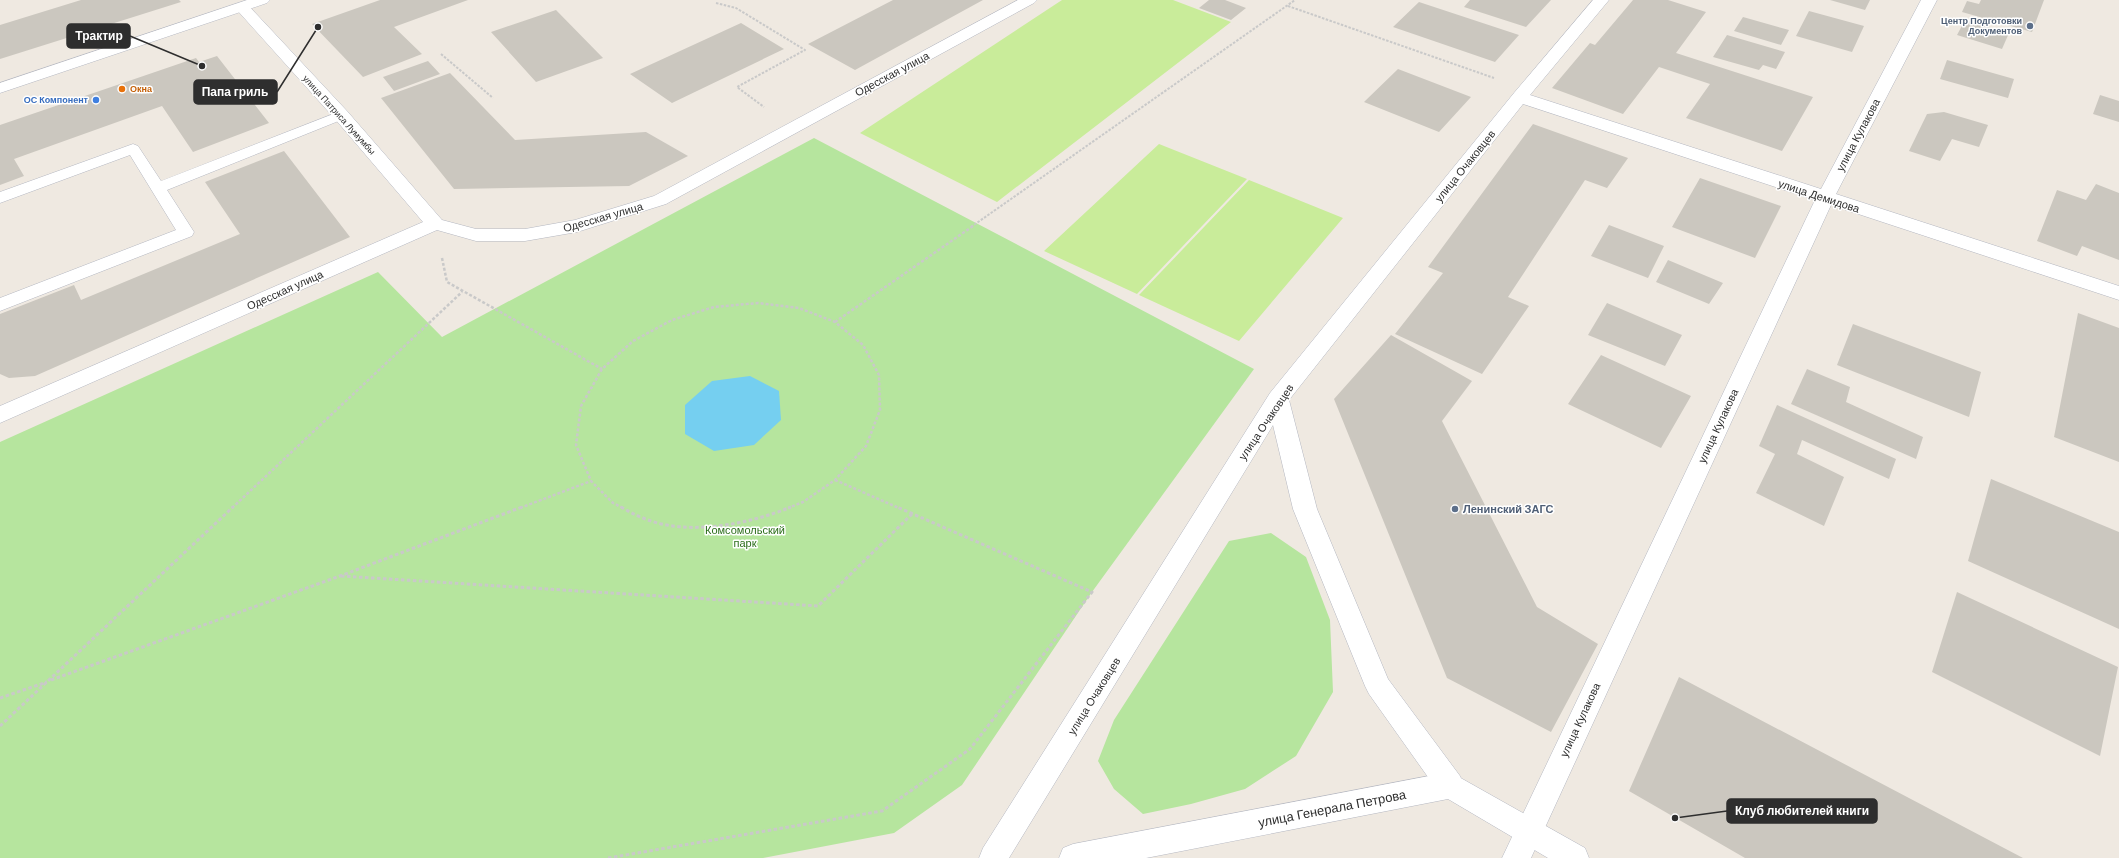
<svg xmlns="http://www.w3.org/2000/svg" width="2119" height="858" font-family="'DM Sans',sans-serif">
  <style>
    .green { fill: #b6e59e }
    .pitch { fill: #c9ec9a }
    .water { fill: #75cff0 }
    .building { fill: #cbc7bf }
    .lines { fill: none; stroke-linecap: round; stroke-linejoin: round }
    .lane-casing { stroke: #b4b7c1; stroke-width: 1 }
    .street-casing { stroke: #b4b7c1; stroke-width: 1 }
    .secondary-casing { stroke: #b4b7c1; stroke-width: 1 }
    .path-far2 { stroke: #c9c9c9; stroke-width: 2; stroke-dasharray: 2.5 1.5; stroke-linecap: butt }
    .path-far1 { stroke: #c9c9c9; stroke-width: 2.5; stroke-dasharray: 3 2; stroke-linecap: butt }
    .path { stroke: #c9c9c9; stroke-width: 3; stroke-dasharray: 3.5 2.5; stroke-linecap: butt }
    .lane { fill: #fff; fill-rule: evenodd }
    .street { fill: #fff; fill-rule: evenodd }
    .secondary { fill: #fff; fill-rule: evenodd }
    .service-dot { fill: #5c6f8a; stroke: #fff; stroke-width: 1.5 }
    .food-dot { fill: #e8710a; stroke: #fff; stroke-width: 1.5 }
    .shop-dot { fill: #3f7fe0; stroke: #fff; stroke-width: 1.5 }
    .labels { text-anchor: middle; stroke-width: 3; stroke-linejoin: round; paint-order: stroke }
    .far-service-label { font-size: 9px; font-weight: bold; fill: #4e5e75; stroke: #fff; text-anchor: end }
    .far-food-label { font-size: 9px; font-weight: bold; fill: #c56008; stroke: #fff; text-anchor: start }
    .far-shop-label { font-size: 9px; font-weight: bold; fill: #366cbe; stroke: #fff; text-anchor: end }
    .far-street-label { font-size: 9px; fill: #2e2e2e; stroke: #fff }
    .street-label { font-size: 11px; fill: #2e2e2e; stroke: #fff }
    .service-label { font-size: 11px; font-weight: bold; fill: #4e5e75; stroke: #fff; text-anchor: start }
    .park-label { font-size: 11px; fill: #2c6e1b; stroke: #fff }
    .near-street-label { font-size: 13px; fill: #2e2e2e; stroke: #fff }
    .leader { fill: none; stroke: #2e2e2e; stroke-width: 1.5 }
    .callout-dot { fill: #2e2e2e; stroke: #fff; stroke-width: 1.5 }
    .callout { fill: #2e2e2e; stroke: #2e2e2e; stroke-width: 1.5 }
    .callout-label { font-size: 12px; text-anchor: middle; font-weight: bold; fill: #fff }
  </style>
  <rect width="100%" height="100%" fill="#efe9e1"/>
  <!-- green -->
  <path class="green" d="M814 138 1254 369 1092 592 962 785 894 833 763 858H0V442L378 272 442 337Z
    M1271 533 1306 557 1330 620 1333 692 1296 756 1245 789 1191 804 1143 814 1114 789 1098 761 1114 720 1229 541Z"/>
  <!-- pitch -->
  <path class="pitch" d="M1062 0H1173L1231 22 997 202 860 133Z
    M1159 144 1247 179 1137 294 1044 251Z
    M1249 180 1343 218 1239 341 1139 295Z"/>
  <!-- water -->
  <path class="water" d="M750 376 779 391 781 420 754 445 714 451 685 434V405L712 381Z"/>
  <!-- building -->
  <path class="building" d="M81 0H179L181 2 0 59V25Z
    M380 0H468L394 27 422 54 363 77 312 24Z
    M893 0H983L855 70 808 44Z
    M1209 0H1225L1246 8 1231 20 1199 8Z
    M1470 0H1551L1526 27 1464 7Z
    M1633 0H1668L1706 12 1676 53 1813 97 1782 151 1686 118 1710 84 1659 67 1623 114 1552 88 1590 43 1595 45Z
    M1830 0H1870L1865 10Z
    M1981 0H2044L2032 32 1962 12 1967 1 1979 4Z
    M1419 2 1519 35 1495 62 1393 27Z
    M556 10 603 58 536 82 491 32Z
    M1809 11 1864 26 1852 52 1796 36Z
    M1743 17 1789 30 1781 45 1734 31Z
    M1965 20 2009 33 2002 49 1957 35Z
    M741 23 784 49 672 103 630 74Z
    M1727 35 1785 52 1776 69 1763 65 1759 70 1713 57Z
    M217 56 269 123 193 152 162 106 14 159 24 176 0 185V125L196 58 199 62Z
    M1947 60 2014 79 2008 98 1940 79Z
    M428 61 440 74 394 91 383 77Z
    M1398 69 1471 97 1439 132 1364 102Z
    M450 73 515 140 646 132 688 156 629 186 454 189 381 98Z
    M2100 95 2119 101V122L2093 114Z
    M1944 112 1988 125 1979 147 1952 139 1940 161 1909 151 1927 114Z
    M1533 124 1628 158 1607 188 1585 180 1508 297 1529 306 1482 374 1395 334 1443 273 1428 267Z
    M284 151 350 237 35 376 9 378 0 374V314L74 285 81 300 240 234 205 182Z
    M1700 178 1781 206 1755 258 1672 227Z
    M2096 184 2119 193V260L2082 246 2077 256 2037 241 2057 190 2086 200Z
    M1609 225 1664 246 1648 278 1591 256Z
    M1668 260 1723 283 1709 304 1656 282Z
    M1607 303 1682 335 1665 366 1588 335Z
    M2078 313 2119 328V462L2054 437Z
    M1853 324 1981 372 1969 417 1837 365Z
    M1391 335 1472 381 1442 421 1537 607 1598 644 1551 732 1447 678 1334 399Z
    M1601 355 1691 396 1661 448 1568 404Z
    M1807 369 1850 387 1846 402 1923 437 1916 459 1791 404Z
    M1777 405 1896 459 1889 479 1802 440 1797 454 1844 477 1824 526 1756 493 1775 454 1759 446Z
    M1991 479 2119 532V629L1968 561Z
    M1957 592 2118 667 2100 756 1932 672Z
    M1679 677 2023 858H1745L1629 791Z"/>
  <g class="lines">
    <defs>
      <path id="lane" d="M341 111 346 112 348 115 346 118 167 190 194 232 192 236 0 311V298L176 230 130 155 0 203V192L133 144 138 146 161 181Z"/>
      <path id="street" d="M1018 0H1037L1034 3 666 204 577 232 525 241H476L437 230 0 423V406L423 222 335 119 237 10 234 7 237 4H247L347 111 442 220 476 229H525L575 220 654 196Z
        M1593 0H1609L1530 95 1821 189 1921 0H1937L1836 194 2119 286V300L1831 205 1531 858H1502L1815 200 1523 104 1289 400 1317 509 1388 679 1460 776 1464 785 1460 794 1450 798 1440 794 1369 694 1365 686 1293 509 1273 425 1009 858H979L983 848 1270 393 1514 93Z"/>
      <path id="secondary" d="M247 0H270L267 3 0 93V83Z
        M1450 772 1585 848 1589 858H1548L1448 799 1146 858H1059L1063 848 1073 844Z"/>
    </defs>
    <!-- lane casing -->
    <use href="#lane" class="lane-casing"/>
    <!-- street casing -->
    <use href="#street" class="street-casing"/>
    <!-- secondary casing -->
    <use href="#secondary" class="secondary-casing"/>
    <!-- path-far2 -->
    <path class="path-far2" d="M716 3 736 8 805 50 737 87 764 107
      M1288 6 1494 78
      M441 54 493 98
      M971 227 1295 0"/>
    <!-- path-far1 -->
    <path class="path-far1" d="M442 258 447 282 602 369
      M835 322 973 226
      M835 480 899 508
      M232 508 462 292
      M520 508 591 481
      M623 508 613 503 591 481 576 445 581 406 602 369 633 341 672 320 714 307 758 303 799 308 835 322 863 345 879 375 880 410 866 446 835 480 803 502 788 508"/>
    <!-- path -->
    <path class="path" d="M621 507C628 511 635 515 643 518 687 537 749 524 791 507
      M341 576 818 606 912 514
      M51 680 340 576 522 507
      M0 698 47 682
      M0 726 233 507
      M608 858 882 811 970 749 1092 592 897 507"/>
    <!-- lane -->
    <use href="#lane" class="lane"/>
    <!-- street -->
    <use href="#street" class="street"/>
    <!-- secondary -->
    <use href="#secondary" class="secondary"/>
  </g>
  <!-- markers -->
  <g class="service-dot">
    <circle cx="2030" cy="26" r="4"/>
    <circle cx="1455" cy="509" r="4"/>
  </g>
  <circle class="food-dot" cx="122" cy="89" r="4"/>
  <circle class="shop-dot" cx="96" cy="100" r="4"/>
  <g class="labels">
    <!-- far-service labels -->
    <g class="far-service-label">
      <text x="2022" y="24">Центр Подготовки<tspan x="2022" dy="10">Документов</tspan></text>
    </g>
    <!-- far-food labels -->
    <g class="far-food-label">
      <text x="130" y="92">Окна</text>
    </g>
    <!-- far-shop labels -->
    <g class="far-shop-label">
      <text x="88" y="103">ОС Компонент</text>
    </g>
    <!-- far-street labels -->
    <g class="far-street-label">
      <text transform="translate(339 115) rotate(48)" y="3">улица Патриса Лумумбы</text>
    </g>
    <!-- street labels -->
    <g class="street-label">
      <text transform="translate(892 74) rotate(-28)" y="4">Одесская улица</text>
      <text transform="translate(1858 135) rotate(-62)" y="4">улица Кулакова</text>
      <text transform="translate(1465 166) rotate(-51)" y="4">улица Очаковцев</text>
      <text transform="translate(1819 196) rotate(18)" y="4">улица Демидова</text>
      <text transform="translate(603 217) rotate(-16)" y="4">Одесская улица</text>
      <text transform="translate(285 290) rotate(-24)" y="4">Одесская улица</text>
      <text transform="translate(1266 422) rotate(-56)" y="4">улица Очаковцев</text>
      <text transform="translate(1718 426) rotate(-65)" y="4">улица Кулакова</text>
      <text transform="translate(1094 696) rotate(-58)" y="4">улица Очаковцев</text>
      <text transform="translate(1580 720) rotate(-65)" y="4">улица Кулакова</text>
    </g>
    <!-- service labels -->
    <g class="service-label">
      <text x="1463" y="513">Ленинский ЗАГС</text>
    </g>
    <!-- park labels -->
    <g class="park-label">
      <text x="745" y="534">Комсомольский<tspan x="745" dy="13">парк</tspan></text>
    </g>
    <!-- near-street labels -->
    <g class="near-street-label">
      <text transform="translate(1332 808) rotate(-11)" y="5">улица Генерала Петрова</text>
    </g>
  </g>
  <!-- callouts -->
  <path class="leader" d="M202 66L130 36M318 27L277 92M1675 818L1727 811"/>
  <g class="callout-dot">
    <circle cx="202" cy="66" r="4"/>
    <circle cx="318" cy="27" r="4"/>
    <circle cx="1675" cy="818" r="4"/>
  </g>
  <g class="callout">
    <rect x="67" y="24" width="63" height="24" rx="4"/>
    <rect x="194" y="80" width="83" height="24" rx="4"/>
    <rect x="1727" y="799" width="150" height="24" rx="4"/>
  </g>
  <g class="callout-label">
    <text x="99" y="40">Трактир</text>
    <text x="235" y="96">Папа гриль</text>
    <text x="1802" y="815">Клуб любителей книги</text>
  </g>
</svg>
